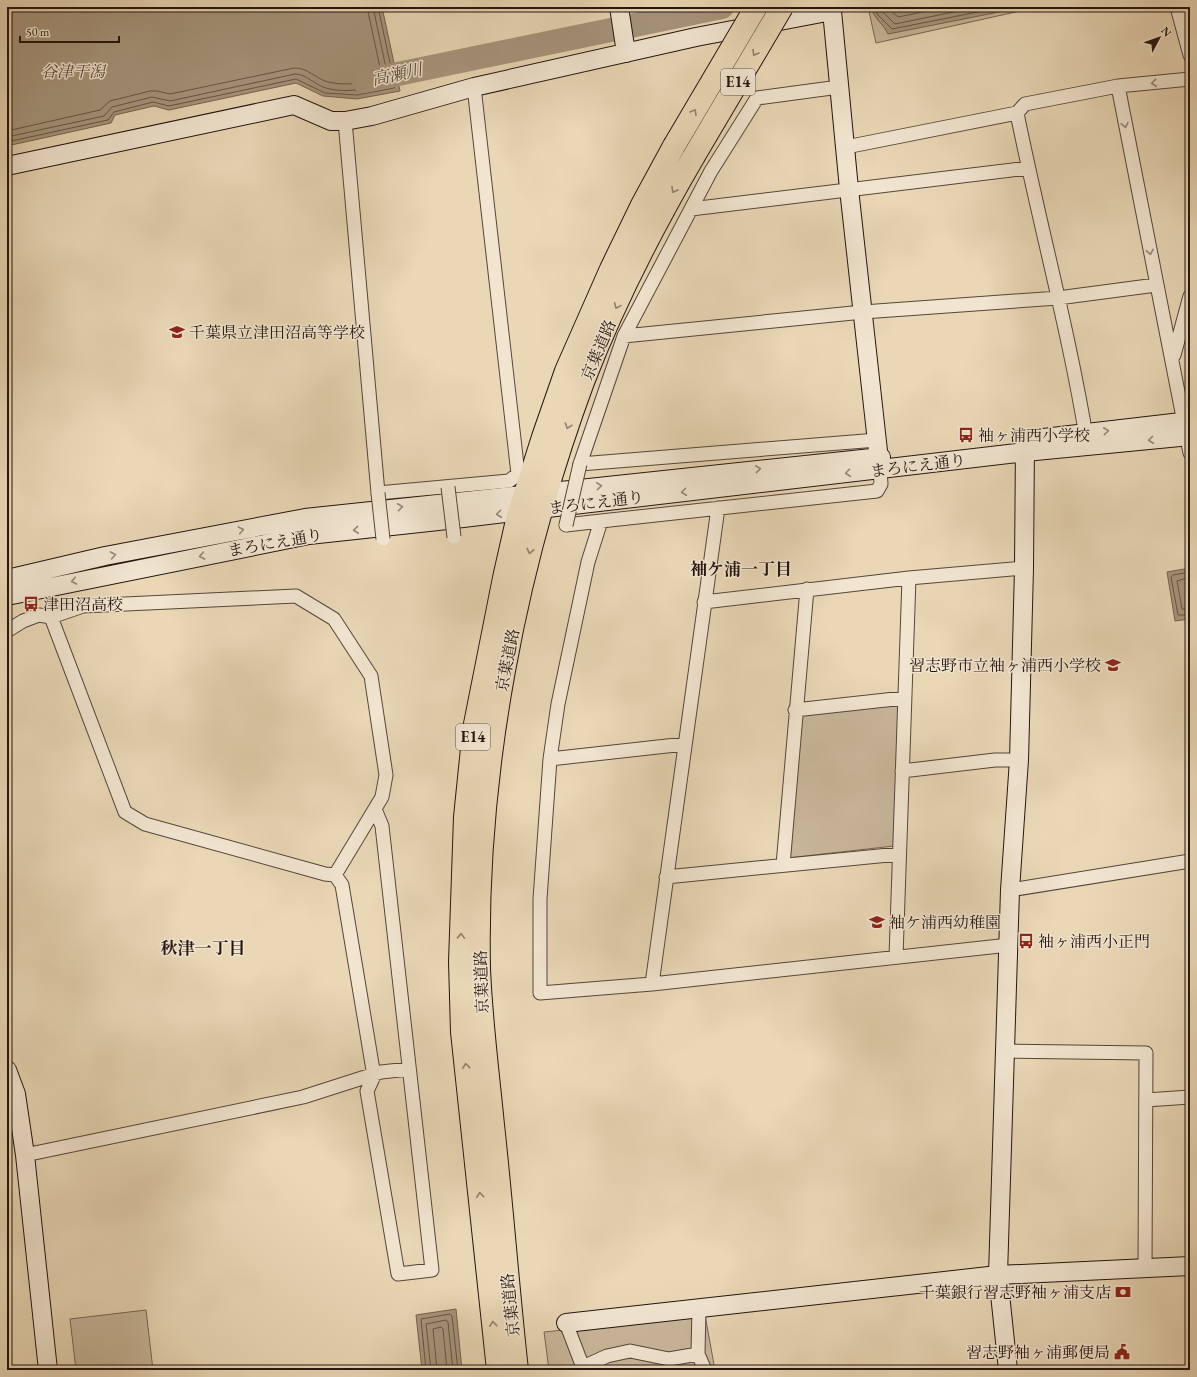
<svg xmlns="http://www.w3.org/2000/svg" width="1197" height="1377" font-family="'EB Garamond','Noto Serif JP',serif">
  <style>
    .green { fill: #c8b69a; stroke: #766654 }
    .water { fill: #a6957d; stroke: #726251 }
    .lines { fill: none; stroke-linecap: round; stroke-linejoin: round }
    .shore { stroke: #655546; stroke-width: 1 }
    .river { stroke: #a6957d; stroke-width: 24 }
    .street-casing { stroke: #554639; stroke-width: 15 }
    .secondary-casing { stroke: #24150f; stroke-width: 20 }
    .highway-casing { stroke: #24150f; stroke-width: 24 }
    .street { stroke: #f1e5d0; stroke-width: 13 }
    .secondary { stroke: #f1e5d0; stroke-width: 18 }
    .highway { stroke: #e9d7b6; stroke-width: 22 }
    .street-bridge-casing { stroke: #554639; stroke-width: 15; stroke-linecap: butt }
    .highway-bridge-casing { stroke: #24150f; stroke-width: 24; stroke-linecap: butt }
    .street-bridge { stroke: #f1e5d0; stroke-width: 13 }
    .highway-bridge { stroke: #e9d7b6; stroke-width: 22 }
    .oneway { stroke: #90806b }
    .oneway2 { stroke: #958779 }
    .labels { text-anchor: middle; stroke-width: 3; stroke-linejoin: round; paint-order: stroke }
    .shield { fill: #f1e5d0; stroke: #625349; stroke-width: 1 }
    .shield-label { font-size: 15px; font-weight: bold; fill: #24150f }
    .park-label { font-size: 16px; font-style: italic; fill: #554539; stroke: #f1e5d0 }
    .poi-label { font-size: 16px; fill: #24150f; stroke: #f1e5d0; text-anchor: start }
    .street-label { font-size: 16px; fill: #24150f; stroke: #f1e5d0 }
    .water-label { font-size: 17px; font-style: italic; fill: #58483b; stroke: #f1e5d0 }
    .neighbourhood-label { font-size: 17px; font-weight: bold; fill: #24150f; stroke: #f1e5d0 }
  </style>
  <rect width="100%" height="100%" fill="#e9d7b6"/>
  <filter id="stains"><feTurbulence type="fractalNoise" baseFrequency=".005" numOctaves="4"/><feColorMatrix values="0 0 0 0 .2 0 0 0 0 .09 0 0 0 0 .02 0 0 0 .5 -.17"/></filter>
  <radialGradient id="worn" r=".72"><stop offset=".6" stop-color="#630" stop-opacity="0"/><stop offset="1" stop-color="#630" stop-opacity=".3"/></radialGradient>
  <!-- green -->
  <path class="green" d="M868 7H1038L876 43Z
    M899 704 894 846 787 858 800 713Z
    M146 1310 153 1370H76L70 1319Z
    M705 1315 715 1370H549L544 1332Z"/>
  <!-- water -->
  <path class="water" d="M7 7H382L400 91 357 99 323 96 296 83 169 110 154 106 115 115 111 123 7 146Z
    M871 7H1024L888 34C883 23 874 19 871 7Z
    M1190 568V619L1175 621 1167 572Z
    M456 1309 462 1370H422L416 1315Z"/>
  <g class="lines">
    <!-- shore -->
    <path class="shore" d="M876 7 877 14 892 29 1003 7
      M881 7 882 11 895 24 978 7
      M887 7 898 17 947 7
      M7 131 100 110 110 101 150 91H157L170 94 294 68C307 67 316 79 328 82 345 86 363 83 380 80L382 77 367 7
      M7 137 104 116 112 107 152 97 170 101 295 74C306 74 315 85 326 88 346 94 368 88 388 84L389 82 373 7
      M7 142 108 120 114 112 153 102 169 106 296 79 325 93 357 95 394 88 395 86 378 7
      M1190 572 1173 575 1171 577 1178 615H1190
      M1190 577 1177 581 1182 609 1190 610
      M426 1370 421 1319 450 1314 452 1316 458 1370
      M431 1370 426 1324 446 1320 448 1322 453 1370
      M437 1370 433 1329 441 1327 443 1329 447 1370"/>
    <!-- river -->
    <path class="river" d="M364 81 722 7"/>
    <defs>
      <path id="street" d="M1177 7 1190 55
        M1118 86 1190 453
        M839 87 757 98 711 171 624 336 580 464 877 440
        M1017 113C1039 223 1069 331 1087 442
        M345 121 378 493 509 481 518 474 474 87
        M846 147 1017 113 1025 104 1118 86 1190 79
        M691 209 1028 168
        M624 336 863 312 1058 298 1156 285
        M1174 355 1190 296
        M880 469 881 484 877 491 601 521 588 562 558 704 550 759 540 899V993L652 984 1009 945
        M566 525 601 521
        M704 602 909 578 1024 568
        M51 617 125 812 145 824 325 874 335 875 342 885 374 1076 367 1091 398 1274 432 1270 382 826 375 809
        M7 631 23 621 39 615 51 617 83 606 296 596 334 619 371 676 386 775 382 797 335 875
        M795 710 904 698
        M550 759 685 744
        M902 771 995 760H1019
        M783 865 807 589
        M666 877 899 854
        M1010 890 1190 861
        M896 957 909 578
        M652 984 718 508
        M1005 1051 1146 1053 1145 1268
        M1146 1100 1190 1097
        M25 1155 303 1097 381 1072 409 1069
        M699 1308 698 1354 705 1370
        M566 1323 584 1370
        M583 1367 607 1356 630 1351 669 1359 698 1354"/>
      <path id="secondary" d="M619 7 626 53
        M7 166 294 105 331 121H345L372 116 474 87 696 37 832 11 849 189 880 469
        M1035 439 1190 421
        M7 579 105 556 305 518 881 457
        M7 596 309 535 438 521 1025 452 1190 436
        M7 1070 16 1094 25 1155 48 1370
        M566 1323 998 1275 1190 1266
        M1008 1370 998 1275 1010 890 1019 760 1024 568 1025 442"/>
      <path id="highway" d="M498 1370 462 1032 460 962 465 817 474 729 504 578 518 516 543 437 566 371 611 269 642 205 674 146
        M517 1370C508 1289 502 1207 493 1125 488 1073 481 1021 479 968 475 772 515 566 583 382 613 304 652 228 694 156"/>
    </defs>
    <!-- street casing -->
    <use href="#street" class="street-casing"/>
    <!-- secondary casing -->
    <use href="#secondary" class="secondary-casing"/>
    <!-- highway casing -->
    <use href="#highway" class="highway-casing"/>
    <!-- street -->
    <use href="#street" class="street"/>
    <!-- secondary -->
    <use href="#secondary" class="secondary"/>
    <!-- highway -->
    <use href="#highway" class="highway"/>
    <defs>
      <path id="street-bridge" d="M448 487 454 537
        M378 493 383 539
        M566 525 580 464"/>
      <path id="highway-bridge" d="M674 146 756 7
        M694 156 782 7"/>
    </defs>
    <!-- street-bridge casing -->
    <use href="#street-bridge" class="street-bridge-casing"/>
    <!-- highway-bridge casing -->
    <use href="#highway-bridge" class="highway-bridge-casing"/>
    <!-- street-bridge -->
    <use href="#street-bridge" class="street-bridge"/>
    <!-- highway-bridge -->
    <use href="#highway-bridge" class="highway-bridge"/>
  </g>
  <!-- one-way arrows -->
  <defs><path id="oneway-chevron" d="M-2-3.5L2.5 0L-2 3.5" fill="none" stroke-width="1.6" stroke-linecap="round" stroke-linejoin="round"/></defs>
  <g class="oneway">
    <use href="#oneway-chevron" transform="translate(755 53) rotate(121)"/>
    <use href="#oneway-chevron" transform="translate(694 112) rotate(-59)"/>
    <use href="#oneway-chevron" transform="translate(674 190) rotate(120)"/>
    <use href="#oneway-chevron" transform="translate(617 306) rotate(114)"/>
    <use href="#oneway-chevron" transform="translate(568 426) rotate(109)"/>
    <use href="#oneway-chevron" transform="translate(530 551) rotate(103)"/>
    <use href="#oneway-chevron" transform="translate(461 936) rotate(-88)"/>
    <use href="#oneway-chevron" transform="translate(466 1066) rotate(-96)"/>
    <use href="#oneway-chevron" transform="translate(480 1195) rotate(-96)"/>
    <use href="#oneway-chevron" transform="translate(493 1324) rotate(-96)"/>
  </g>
  <g class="oneway2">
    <use href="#oneway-chevron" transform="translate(1154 83) rotate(174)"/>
    <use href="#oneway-chevron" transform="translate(1125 125) rotate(79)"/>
    <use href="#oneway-chevron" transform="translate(1150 252) rotate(79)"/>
    <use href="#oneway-chevron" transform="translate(1106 431) rotate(-6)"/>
    <use href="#oneway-chevron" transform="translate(1151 440) rotate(174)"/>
    <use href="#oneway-chevron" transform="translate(758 469) rotate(-6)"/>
    <use href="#oneway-chevron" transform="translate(848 473) rotate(173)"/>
    <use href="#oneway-chevron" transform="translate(599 486) rotate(-6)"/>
    <use href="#oneway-chevron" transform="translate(684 492) rotate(173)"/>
    <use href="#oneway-chevron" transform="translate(400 507) rotate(-7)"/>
    <use href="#oneway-chevron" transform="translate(499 514) rotate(173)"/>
    <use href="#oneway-chevron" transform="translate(241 530) rotate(-11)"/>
    <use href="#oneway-chevron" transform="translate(356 530) rotate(174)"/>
    <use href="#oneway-chevron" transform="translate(113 555) rotate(-11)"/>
    <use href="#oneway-chevron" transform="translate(202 556) rotate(169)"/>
    <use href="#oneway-chevron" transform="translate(74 581) rotate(168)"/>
  </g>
  <!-- icons -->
  <defs>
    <symbol id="school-bare" viewBox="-9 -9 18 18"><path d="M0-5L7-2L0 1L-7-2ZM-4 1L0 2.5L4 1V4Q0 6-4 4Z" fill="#8f2418" stroke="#f1e5d0" stroke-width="2.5" paint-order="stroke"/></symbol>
    <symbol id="bus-bare" viewBox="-9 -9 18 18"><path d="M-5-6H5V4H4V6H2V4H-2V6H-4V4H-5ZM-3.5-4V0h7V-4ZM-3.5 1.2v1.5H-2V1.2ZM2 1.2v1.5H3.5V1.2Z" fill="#8f2418" stroke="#f1e5d0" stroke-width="2.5" paint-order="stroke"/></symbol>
    <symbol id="bank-bare" viewBox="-9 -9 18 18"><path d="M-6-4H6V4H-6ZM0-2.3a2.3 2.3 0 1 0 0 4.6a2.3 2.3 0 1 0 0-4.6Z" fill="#8f2418" stroke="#f1e5d0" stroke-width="2.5" paint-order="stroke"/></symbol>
    <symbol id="civic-bare" viewBox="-9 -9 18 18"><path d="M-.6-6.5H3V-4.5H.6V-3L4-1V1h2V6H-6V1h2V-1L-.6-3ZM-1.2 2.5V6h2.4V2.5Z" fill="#8f2418" stroke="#f1e5d0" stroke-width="2.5" paint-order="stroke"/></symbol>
  </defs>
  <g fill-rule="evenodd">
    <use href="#school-bare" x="166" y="321" width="22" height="22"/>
    <use href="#bus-bare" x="955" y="424" width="22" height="22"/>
    <use href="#bus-bare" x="20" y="593" width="22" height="22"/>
    <use href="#school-bare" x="1102" y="654" width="22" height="22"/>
    <use href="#school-bare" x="866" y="911" width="22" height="22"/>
    <use href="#bus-bare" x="1015" y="930" width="22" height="22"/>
    <use href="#bank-bare" x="1112" y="1281" width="22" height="22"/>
    <use href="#civic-bare" x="1111" y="1341" width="22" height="22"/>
  </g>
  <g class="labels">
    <!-- shield labels -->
    <g class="shield">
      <rect x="721" y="69" width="34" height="26" rx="3"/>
      <rect x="456" y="724" width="34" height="26" rx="3"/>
    </g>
    <g class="shield-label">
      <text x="738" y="87">E14</text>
      <text x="473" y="742">E14</text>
    </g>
    <!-- park labels -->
    <g class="park-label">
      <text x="73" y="77">谷津干潟</text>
    </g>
    <!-- poi labels -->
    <g class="poi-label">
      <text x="189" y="338">千葉県立津田沼高等学校</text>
      <text x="978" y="441">袖ヶ浦西小学校</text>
      <text x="43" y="610">津田沼高校</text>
      <text x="1101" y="671" text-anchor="end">習志野市立袖ヶ浦西小学校</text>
      <text x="889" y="928">袖ケ浦西幼稚園</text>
      <text x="1038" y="947">袖ヶ浦西小正門</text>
      <text x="1111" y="1298" text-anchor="end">千葉銀行習志野袖ヶ浦支店</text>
      <text x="1110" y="1358" text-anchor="end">習志野袖ヶ浦郵便局</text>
    </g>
    <!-- street labels -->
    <g class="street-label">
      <text transform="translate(598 350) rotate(-67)" y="6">京葉道路</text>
      <text transform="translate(918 465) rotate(-7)" y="6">まろにえ通り</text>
      <text transform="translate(596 502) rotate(-7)" y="6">まろにえ通り</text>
      <text transform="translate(275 542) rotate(-10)" y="6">まろにえ通り</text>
      <text transform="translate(507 660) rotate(-79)" y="6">京葉道路</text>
      <text transform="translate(481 982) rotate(-92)" y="6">京葉道路</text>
      <text transform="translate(510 1305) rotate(-96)" y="6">京葉道路</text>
    </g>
    <!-- water labels -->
    <g class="water-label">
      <text transform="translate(397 74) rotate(-12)" y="6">高瀬川</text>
    </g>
    <!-- neighbourhood labels -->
    <g class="neighbourhood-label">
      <text x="741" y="575">袖ケ浦一丁目</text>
      <text x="203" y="954">秋津一丁目</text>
    </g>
  </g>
  <!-- margin -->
  <rect width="1197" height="1377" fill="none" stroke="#e9d7b6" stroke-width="24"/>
  <rect x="8" y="8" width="1181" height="1361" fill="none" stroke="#24150f" stroke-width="2"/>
  <rect x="12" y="12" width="1173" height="1353" fill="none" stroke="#24150f"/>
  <!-- north arrow -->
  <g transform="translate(1159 38) rotate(49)" stroke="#f1e5d0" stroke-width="3" paint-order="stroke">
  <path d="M0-3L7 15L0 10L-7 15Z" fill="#24150f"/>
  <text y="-6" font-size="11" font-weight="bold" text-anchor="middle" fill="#24150f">N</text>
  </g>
  <!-- scale -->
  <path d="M20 36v6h99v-6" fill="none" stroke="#24150f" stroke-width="2"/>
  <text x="26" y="36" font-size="12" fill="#24150f" stroke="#f1e5d0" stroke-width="3" paint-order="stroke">50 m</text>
  <rect width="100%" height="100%" filter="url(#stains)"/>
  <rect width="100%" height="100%" fill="url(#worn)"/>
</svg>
